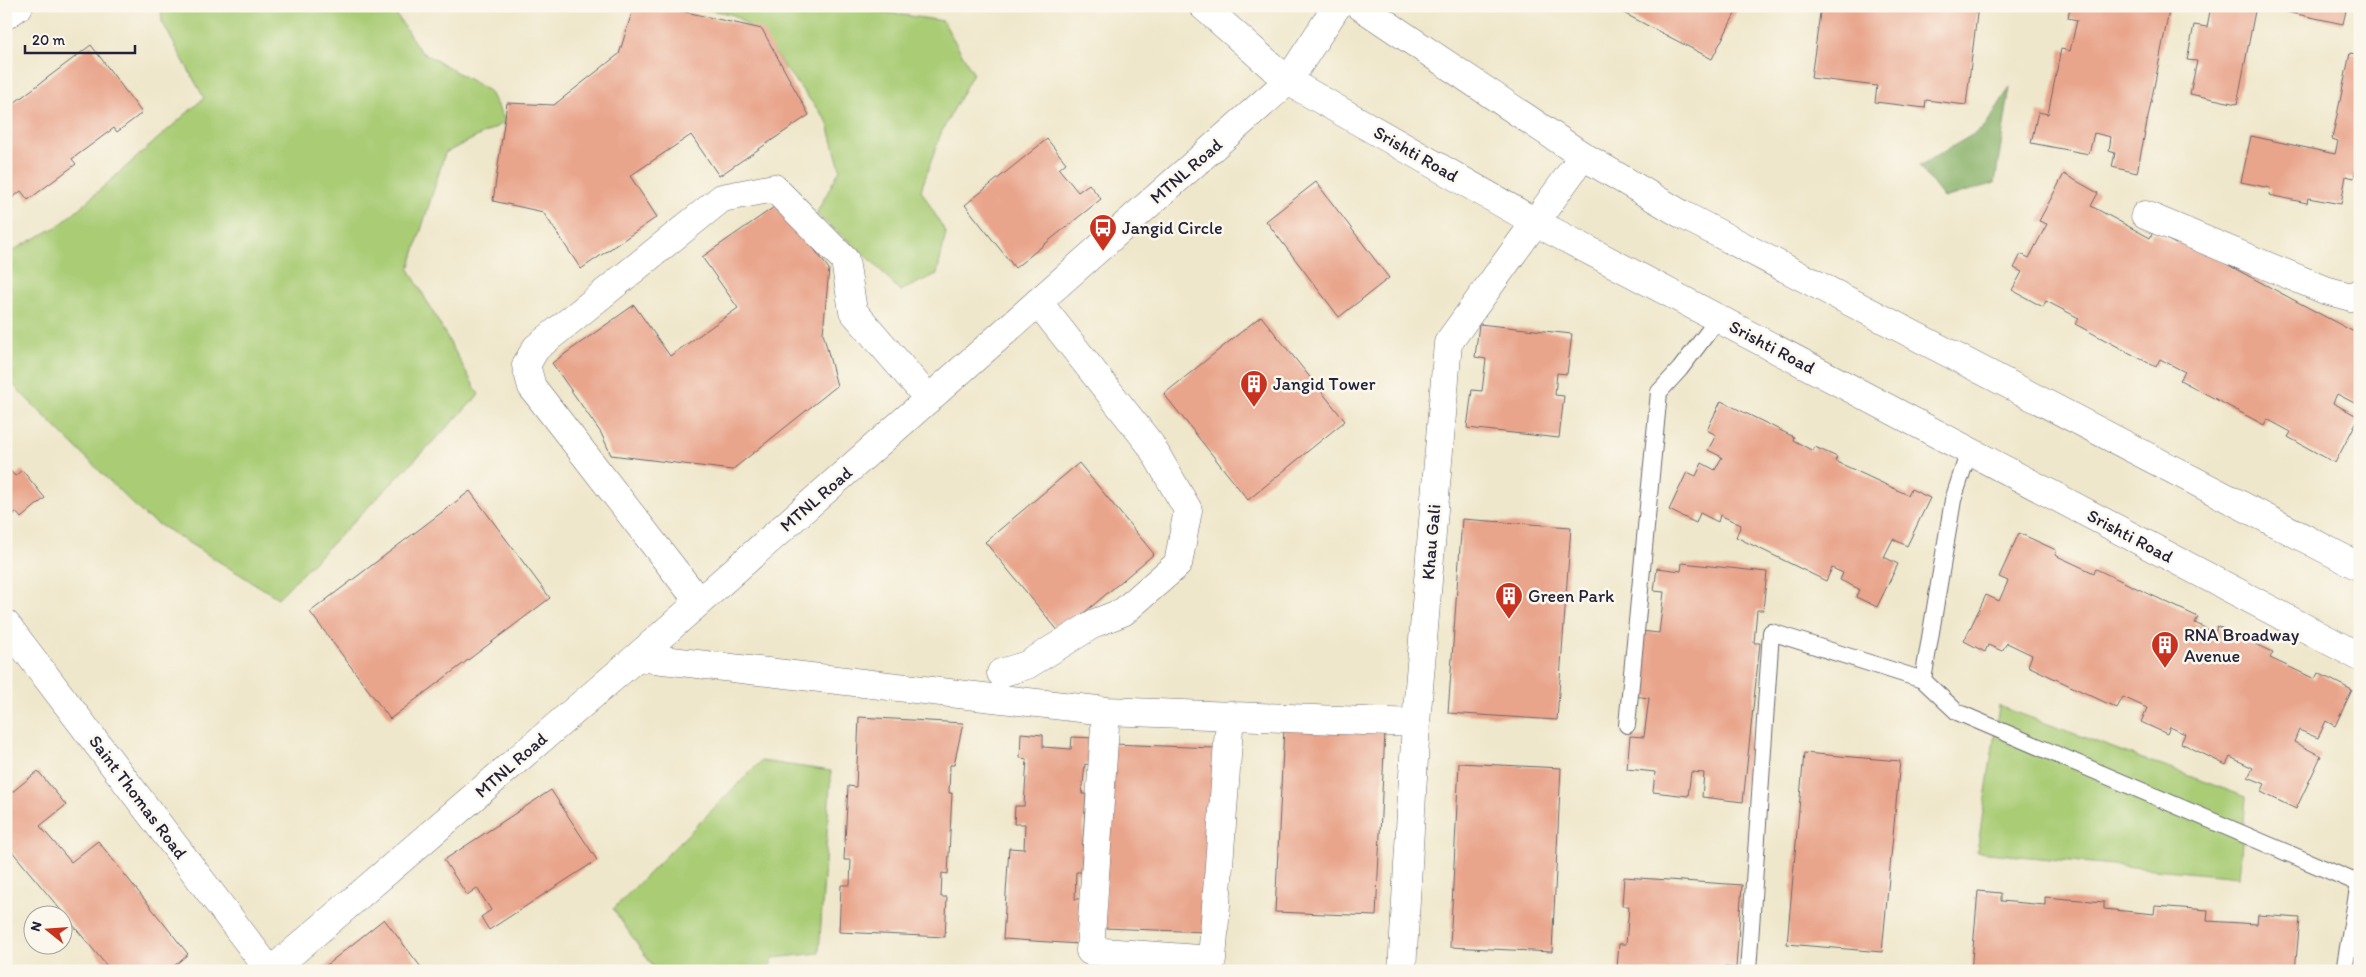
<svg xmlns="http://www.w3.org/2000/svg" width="2366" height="977" font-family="Itim,sans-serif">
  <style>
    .green { fill: #a9cc75; stroke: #667758 }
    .forest { fill: #86b066; stroke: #546950 }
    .building { fill: #e9a58c }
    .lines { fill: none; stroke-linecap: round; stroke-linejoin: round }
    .lane-casing { stroke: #6a676d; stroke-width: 18 }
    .street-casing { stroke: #6a676d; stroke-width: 29 }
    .secondary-casing { stroke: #6a676d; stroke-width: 29 }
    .lane { stroke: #fff; stroke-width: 16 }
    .street { stroke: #fff; stroke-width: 28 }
    .secondary { stroke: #fff; stroke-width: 28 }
    .labels { text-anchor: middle; stroke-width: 5; stroke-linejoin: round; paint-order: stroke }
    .street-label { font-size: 18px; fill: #22223b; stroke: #fbf7ec }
    .poi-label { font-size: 18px; fill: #22223b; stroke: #fbf7ec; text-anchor: start }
  </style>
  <rect width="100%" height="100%" fill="#fbf7ec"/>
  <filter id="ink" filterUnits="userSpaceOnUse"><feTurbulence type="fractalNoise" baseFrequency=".02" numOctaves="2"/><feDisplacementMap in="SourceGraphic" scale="10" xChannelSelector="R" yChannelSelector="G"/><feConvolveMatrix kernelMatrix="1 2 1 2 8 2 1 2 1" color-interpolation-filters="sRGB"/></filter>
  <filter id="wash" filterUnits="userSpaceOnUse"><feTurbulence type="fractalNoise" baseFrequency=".0096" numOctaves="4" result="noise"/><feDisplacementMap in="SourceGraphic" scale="20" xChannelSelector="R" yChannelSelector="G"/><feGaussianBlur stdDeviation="1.12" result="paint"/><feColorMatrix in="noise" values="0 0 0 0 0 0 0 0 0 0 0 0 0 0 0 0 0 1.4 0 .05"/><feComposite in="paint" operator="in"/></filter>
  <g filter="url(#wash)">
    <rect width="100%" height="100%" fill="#efe7cb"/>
    <!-- green -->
    <path class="green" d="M161 6H391L420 51 489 91 506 122 445 153 409 269 479 395 278 598 145 516 6 378V254L60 225 204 98 162 22Z
      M693 6H844L943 21 973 73 941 133 921 190 946 233 937 274 900 291 870 259 816 214 840 169 827 121 784 67 765 38 734 15Z
      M1999 706 2246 797 2239 877 1977 852Z
      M761 761 831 771 819 953 773 958 768 971H656L613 909Z"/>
    <!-- forest -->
    <path class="forest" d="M2010 87 1995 183 1944 198 1919 166 1984 128Z"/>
    <g id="blocks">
      <!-- building -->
      <path class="building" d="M634 6H659L762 29 809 115 719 176 691 135 630 176 657 217 581 269 543 212 493 201 507 103 554 105 619 54Z
        M1610 6H1739L1712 59Z
        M1821 6H1978L1966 105 1926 100 1925 108 1875 102 1877 86 1811 78Z
        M2070 6H2170L2137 173 2112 167 2115 153 2109 151 2111 137 2094 133 2089 154 2031 143 2038 112 2048 114 2061 49 2070 51 2077 20 2068 18Z
        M2211 6H2256L2237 104 2190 94 2197 61 2187 60 2194 25 2207 27Z
        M2259 6H2347L2343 24Z
        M91 45 142 113 117 132 114 128 72 159 76 164 28 200 21 191 6 203V109Z
        M2350 53 2360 55V163H2357L2354 178 2346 176 2341 204 2308 198 2307 203 2269 195 2270 188 2241 182 2251 136 2335 154 2338 141 2332 139Z
        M1047 139 1066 163 1059 169 1078 192 1089 184 1101 199 1015 268 965 205Z
        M2064 174 2098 193 2091 206 2150 238 2153 232 2176 244 2179 239 2356 333 2360 326V406L2337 394 2333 403 2359 417 2335 463 2288 437 2291 432 2267 419 2264 425 2180 380 2185 372 2160 359 2156 367 2075 324 2079 318 2046 301 2043 307 2012 290 2022 272 2014 268 2021 254 2029 258 2047 224 2039 221Z
        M1316 182 1389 278 1339 317 1266 221Z
        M780 203 829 269 823 333 837 386 732 470 611 455 601 433 552 363 634 305 670 356 738 308 702 257Z
        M1261 316 1345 421 1248 500 1164 394Z
        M1479 324 1572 334 1567 374 1557 373 1555 395 1564 396 1559 438 1467 428 1472 390 1482 391 1486 359 1475 357Z
        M1721 401 1794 437 1793 440 1813 451 1815 447 1837 457 1835 461 1908 495 1911 489 1930 498 1907 546 1893 539 1884 557 1898 564 1877 607 1856 597 1859 589 1840 580 1843 573 1832 568 1826 581 1736 537 1741 525 1720 515 1718 522 1700 513 1696 523 1669 510 1687 472 1696 476 1702 463 1715 470 1722 457 1708 450 1716 435 1707 430Z
        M1079 463 1154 554 1060 633 985 542Z
        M6 466 15 476 22 470 45 498 21 518 16 512 7 520 11 526 6 530Z
        M470 491 550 598 390 719 310 612Z
        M1462 519 1571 527 1557 720 1448 713Z
        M2019 533 2056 550 2055 555 2094 573 2096 569 2198 617 2195 623 2215 633 2217 626 2273 652 2270 658 2315 679 2318 673 2352 690 2335 726 2326 721 2318 738 2299 730 2294 742 2321 756 2296 809 2261 792 2265 784 2248 777 2253 768 2230 757 2226 765 2181 743 2185 734 2170 727 2167 734 2141 722 2147 708 2123 697 2117 708 2028 666 2032 655 2007 643 2002 651 1988 645 1985 652 1964 641 1986 595 1999 601 2008 581 1999 577Z
        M1682 563 1767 572 1763 610H1757L1754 643H1760L1743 802 1702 797 1704 773 1691 772 1688 796 1653 792 1655 772 1627 769 1630 736 1644 737 1649 698 1634 696 1641 631 1659 633 1664 592 1654 591 1657 568 1681 571Z
        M859 717 963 723 954 765H950L949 793H952L948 874 942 873 941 897H947L945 937 839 932 841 885H850L851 860H844L848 786 856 787Z
        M1284 727 1385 732 1376 916 1275 912Z
        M1021 733 1043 735V747L1071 749 1072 737 1095 738 1093 765 1085 764 1082 794H1086L1081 872H1076L1075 899H1082L1079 944 1003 939 1009 848 1024 849 1025 824H1014L1015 806H1024L1027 759 1020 758Z
        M1112 744 1214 748 1206 932 1104 928Z
        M1804 753 1900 761 1882 952 1787 944Z
        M1459 763 1561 768 1552 952 1450 947Z
        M38 771 66 805 40 826 71 862 98 841 188 954 168 971H111L6 844V797Z
        M551 790 597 860 489 930 481 917 491 910 477 888 467 895 444 860Z
        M1624 877 1742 885 1736 968 1723 967V971H1638L1617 968 1619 944H1626L1629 906H1622Z
        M1978 891 2001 893V901L2045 905V897L2104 902V909L2154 914 2155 906 2208 910 2207 921 2257 924 2258 915 2300 918 2295 971 2269 969 2268 971H1971Z
        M384 919 424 971H319Z"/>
    </g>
  </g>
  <g filter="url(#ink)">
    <use href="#blocks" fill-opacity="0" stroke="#6a676d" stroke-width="1"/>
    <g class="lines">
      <defs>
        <path id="lane" d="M1923 680 1957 712 2358 883
          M1627 725 1659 392 1680 369 1718 319
          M1748 971 1771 632 1923 680 1953 500 1969 451
          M2344 971 2360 877"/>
        <path id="street" d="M6 15 19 6
          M2145 215 2325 290 2351 297 2360 293
          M699 602 532 387 526 365 536 348 722 198 774 188 845 260 853 311 929 399
          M637 657 1106 711 1416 723
          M1001 673 1027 665 1095 623 1123 612 1178 564 1188 510 1150 444 1038 302
          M1106 711 1090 951 1212 960 1230 715
          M1402 971 1416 723 1448 343 1583 156"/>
        <path id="secondary" d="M1203 6 1288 81 1535 222 2360 657
          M1360 6 1583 156 1683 215 2360 567
          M6 624 270 971
          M271 971 637 657 1288 81 1337 6"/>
      </defs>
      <!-- lane casing -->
      <use href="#lane" class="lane-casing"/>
      <!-- street casing -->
      <use href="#street" class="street-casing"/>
      <!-- secondary casing -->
      <use href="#secondary" class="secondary-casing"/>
      <!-- lane -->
      <use href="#lane" class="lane"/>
      <!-- street -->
      <use href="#street" class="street"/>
      <!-- secondary -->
      <use href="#secondary" class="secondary"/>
    </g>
  </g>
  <!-- icons -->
  <defs>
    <symbol id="bus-pin" viewBox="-11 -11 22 30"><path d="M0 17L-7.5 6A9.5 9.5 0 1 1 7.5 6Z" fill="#c8321e" stroke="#fbf7ec"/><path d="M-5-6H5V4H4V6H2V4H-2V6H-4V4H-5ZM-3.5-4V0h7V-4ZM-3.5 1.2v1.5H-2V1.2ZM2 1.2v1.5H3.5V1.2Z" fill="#fff"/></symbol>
    <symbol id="building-pin" viewBox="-11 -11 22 30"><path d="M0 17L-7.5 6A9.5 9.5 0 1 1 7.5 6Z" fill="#c8321e" stroke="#fbf7ec"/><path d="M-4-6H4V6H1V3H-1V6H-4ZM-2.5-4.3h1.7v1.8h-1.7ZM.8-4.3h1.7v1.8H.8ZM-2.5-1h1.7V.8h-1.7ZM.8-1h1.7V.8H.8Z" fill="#fff"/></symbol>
  </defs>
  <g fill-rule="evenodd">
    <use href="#bus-pin" x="1087" y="212" width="32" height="43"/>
    <use href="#building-pin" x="1238" y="368" width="32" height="43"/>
    <use href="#building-pin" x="1493" y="580" width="32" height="43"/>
    <use href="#building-pin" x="2149" y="629" width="32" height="43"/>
  </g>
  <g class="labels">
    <!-- street labels -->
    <g class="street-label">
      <text transform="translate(1416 154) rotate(30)" y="6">Srishti Road</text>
      <text transform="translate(1186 171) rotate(-41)" y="6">MTNL Road</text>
      <text transform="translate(1772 347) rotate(28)" y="6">Srishti Road</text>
      <text transform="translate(816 499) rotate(-41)" y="6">MTNL Road</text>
      <text transform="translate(2130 536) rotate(28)" y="6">Srishti Road</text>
      <text transform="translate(1431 542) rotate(-85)" y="6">Khau Gali</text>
      <text transform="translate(511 765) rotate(-41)" y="6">MTNL Road</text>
      <text transform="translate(138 797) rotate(53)" y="6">Saint Thomas Road</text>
    </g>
    <!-- poi labels -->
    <g class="poi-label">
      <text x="1122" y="234">Jangid Circle</text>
      <text x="1273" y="390">Jangid Tower</text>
      <text x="1528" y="602">Green Park</text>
      <text x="2184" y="641">RNA Broadway<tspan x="2184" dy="21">Avenue</tspan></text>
    </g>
  </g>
  <!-- margin -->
  <rect width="2366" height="977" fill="none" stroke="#fbf7ec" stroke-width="25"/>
  <!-- north arrow -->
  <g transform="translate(48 930) rotate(287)"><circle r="24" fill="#fbf7ec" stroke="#a4a2a5"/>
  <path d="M0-4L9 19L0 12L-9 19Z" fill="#c8321e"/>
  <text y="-8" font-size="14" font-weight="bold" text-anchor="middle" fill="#22223b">N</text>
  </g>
  <!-- scale -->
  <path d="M25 45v8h110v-8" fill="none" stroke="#22223b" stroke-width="2.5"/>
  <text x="32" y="45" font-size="15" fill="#22223b" stroke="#fbf7ec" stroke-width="4" paint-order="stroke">20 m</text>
</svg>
